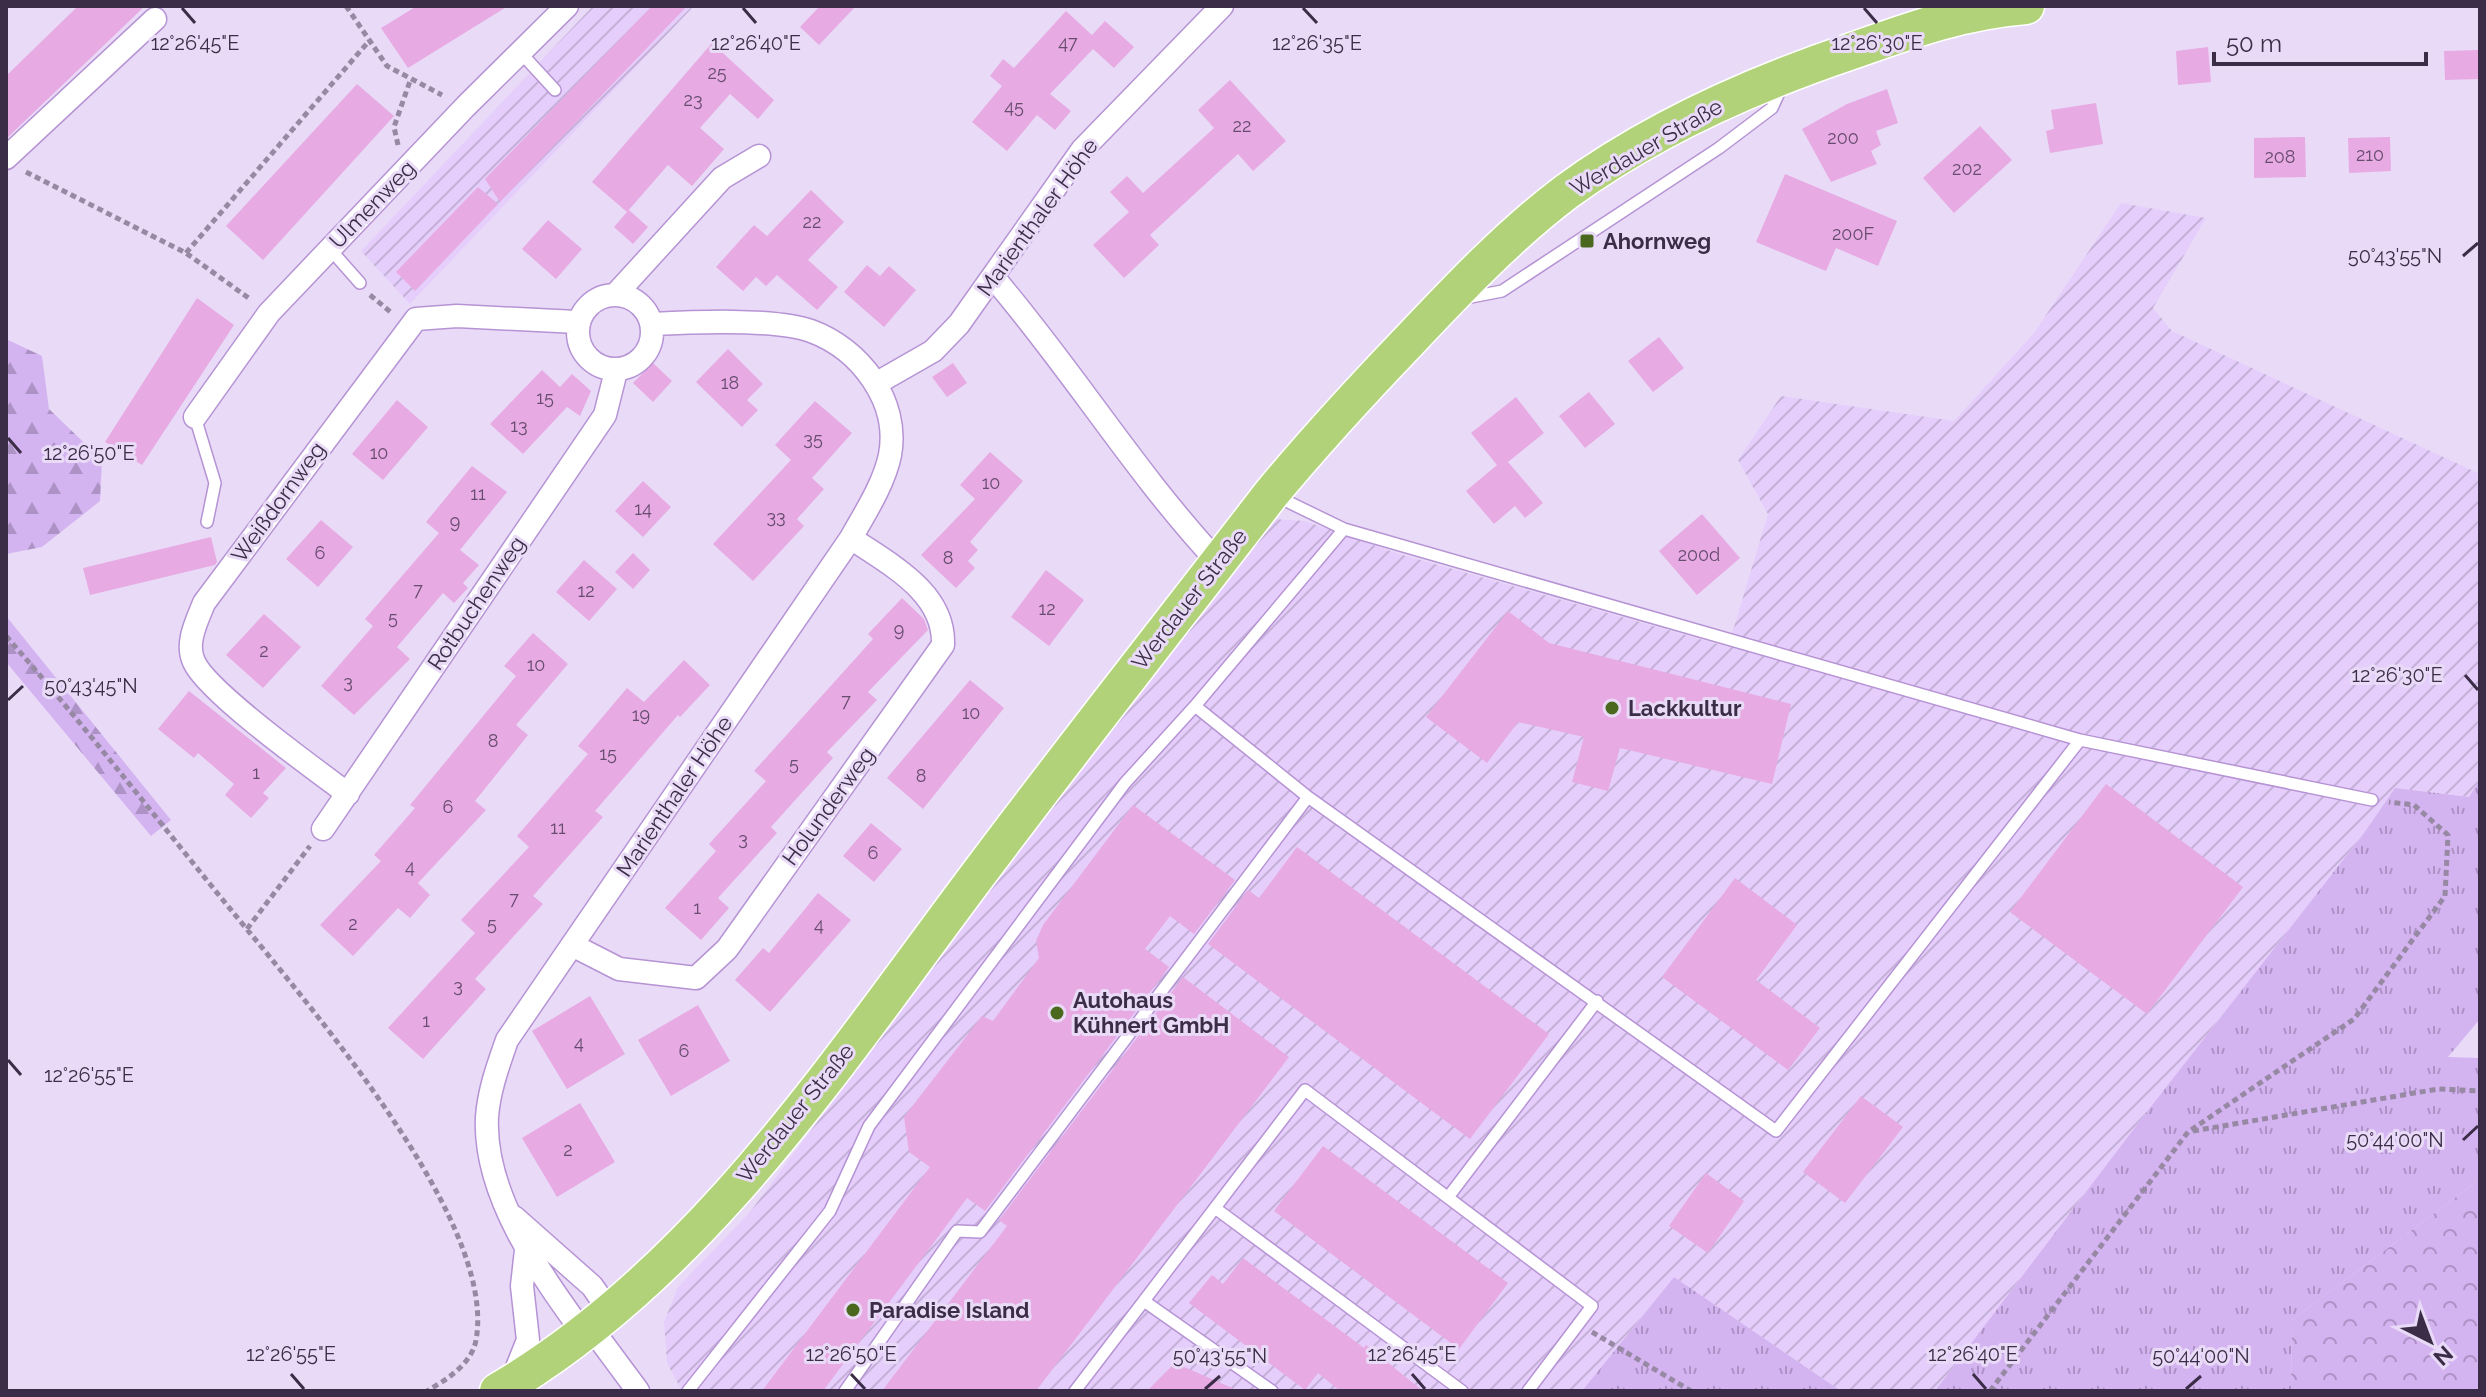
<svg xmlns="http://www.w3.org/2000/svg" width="2486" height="1397" font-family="Raleway,sans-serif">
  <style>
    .industrial { fill: url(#industrial-furrows) }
    .grass { fill: url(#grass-tufts) }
    .forest { fill: url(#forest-firs) }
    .park { fill: url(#park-crowns) }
    .building { fill: #e7aae3 }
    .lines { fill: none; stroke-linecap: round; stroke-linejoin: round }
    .lane-casing { stroke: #b693d4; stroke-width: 14 }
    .street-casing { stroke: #b693d4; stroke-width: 25 }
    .primary-casing { stroke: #fff; stroke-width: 39 }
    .path { stroke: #9789a4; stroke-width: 5; stroke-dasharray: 6 4; stroke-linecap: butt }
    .lane { stroke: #fff; stroke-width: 11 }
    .street { stroke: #fff; stroke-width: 22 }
    .primary { stroke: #b2d27a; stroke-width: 36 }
    .ticks { fill: none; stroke: #3b2c47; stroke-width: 3 }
    .poi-dot { fill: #4b691e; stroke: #e9dbf7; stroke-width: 3 }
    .labels { text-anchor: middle; stroke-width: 6; stroke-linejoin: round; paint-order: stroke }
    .number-label { font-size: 18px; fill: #664c6e }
    .street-label { font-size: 22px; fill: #3b2c47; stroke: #e9dbf7 }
    .poi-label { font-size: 22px; font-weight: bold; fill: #3b2c47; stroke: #e9dbf7; text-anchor: start }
    .ticks-label { font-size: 20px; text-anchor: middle; fill: #3b2c47; stroke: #e9dbf7; stroke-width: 6; stroke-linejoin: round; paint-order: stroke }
  </style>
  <defs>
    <pattern id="industrial-furrows" width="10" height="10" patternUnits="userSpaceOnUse" patternTransform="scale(2)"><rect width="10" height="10" fill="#e5cefb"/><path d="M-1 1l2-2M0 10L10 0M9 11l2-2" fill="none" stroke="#c5b1d8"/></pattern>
    <pattern id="grass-tufts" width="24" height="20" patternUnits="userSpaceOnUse" patternTransform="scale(2)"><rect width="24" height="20" fill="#d4b3f1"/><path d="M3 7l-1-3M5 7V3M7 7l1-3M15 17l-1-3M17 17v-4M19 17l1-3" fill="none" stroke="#ad92c5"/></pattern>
    <pattern id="forest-firs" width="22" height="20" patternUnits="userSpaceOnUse" patternTransform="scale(2)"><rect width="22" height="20" fill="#d4b3f1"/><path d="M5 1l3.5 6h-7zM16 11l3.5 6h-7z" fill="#ad92c5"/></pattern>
    <pattern id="park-crowns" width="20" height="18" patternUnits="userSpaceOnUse" patternTransform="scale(2)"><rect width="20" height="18" fill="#d4b3f1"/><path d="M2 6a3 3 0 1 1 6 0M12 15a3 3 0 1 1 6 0" fill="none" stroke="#ad92c5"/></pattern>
  </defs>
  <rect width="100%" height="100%" fill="#e9dbf7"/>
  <!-- industrial -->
  <path class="industrial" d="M593 6H694L410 304 361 251Z
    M2121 203 2206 218 2153 308 2172 331 2480 474V780L2470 797 2395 788 2364 833 2139 1122 1935 1391H1841L1674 1277 1582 1391H682L667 1363 664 1322 678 1287 750 1212 1144 683 1273 519 1305 521 1396 553 1728 647 1768 514 1738 460 1781 396 1954 421 2034 333Z"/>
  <!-- grass -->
  <path class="grass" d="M2480 780V1019L2448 1057 2480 1058V1179L2292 1320 2291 1391H1935L2139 1122 2364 833 2395 788 2469 797Z
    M1674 1277 1841 1391H1582Z"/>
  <!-- forest -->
  <path class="forest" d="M6 339 42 356 49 409 102 460 100 501 42 547 6 554Z
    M6 616 171 820 151 836 6 662Z"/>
  <!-- park -->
  <path class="park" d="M2480 1179V1391H2291L2292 1320Z"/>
  <!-- building -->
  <path class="building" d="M78 6H145L6 139V76Z
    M417 6H508L408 68 381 28Z
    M652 6H687L500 202 485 179Z
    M820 6H856L819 45 800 27Z
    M1066 11 1092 35 1105 21 1134 47 1114 68 1093 49 1050 94 1071 111 1055 130 1037 115 1007 151 972 122 1002 86 990 76 1003 59 1014 68Z
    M712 43 774 100 758 119 730 94 700 128 724 149 692 186 668 165 627 212 629 210 648 227 633 244 614 227 627 212 592 182Z
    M2208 47 2211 82 2178 85 2176 51Z
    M2480 50V79L2445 80 2444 51Z
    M1230 80 1286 141 1253 171 1238 154 1150 235 1159 245 1124 278 1093 245 1129 212 1110 192 1127 176 1143 193 1214 128 1198 110Z
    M357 84 394 116 263 260 226 226Z
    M1887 89 1898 123 1876 131 1881 145 1871 151 1877 164 1831 182 1802 129 1847 104Z
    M2096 103 2103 144 2050 153 2046 131 2054 129 2051 110Z
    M1980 126 2012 160 1954 213 1923 178Z
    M2305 137 2306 177 2254 178V138Z
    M2390 137 2391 171 2349 173 2348 138Z
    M1785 174 1897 221 1878 266 1836 248 1826 271 1756 242Z
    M478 187 498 204 415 291 396 272Z
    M811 190 844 222 808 260 838 287 817 310 777 275 766 286 756 277 743 291 716 267 754 225 767 236Z
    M548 220 582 249 556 279 522 249Z
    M867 265 880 276 889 266 916 290 884 327 844 292Z
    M197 298 234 325 142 465 105 442Z
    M1659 337 1684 368 1653 392 1628 361Z
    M728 349 763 384 747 400 758 410 742 427 696 382Z
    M653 363 672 381 653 402 633 383Z
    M953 363 967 383 947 397 932 377Z
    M542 370 560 387 572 374 591 391 580 416 567 407 523 454 490 424Z
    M1589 392 1615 424 1585 448 1559 416Z
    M1516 397 1544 433 1508 462 1543 503 1525 518 1515 506 1494 524 1466 491 1497 465 1471 433Z
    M397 400 428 427 383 480 352 454Z
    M815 401 852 433 812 478 824 489 797 519 804 526 753 581 713 544 791 460 775 445Z
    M990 452 1023 481 970 542 978 550 968 561 975 568 956 588 921 555 975 499 960 485Z
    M472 466 507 492 460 550 479 565 463 583 468 588 454 603 443 593 397 647 410 659 354 715 321 686 373 626 365 619 439 533 426 522Z
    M643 481 671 507 643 537 615 511Z
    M1702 514 1740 558 1697 595 1659 551Z
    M321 520 353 547 318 587 286 559Z
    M211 537 217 562 215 565 90 595 83 568Z
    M633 553 650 570 633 589 615 572Z
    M584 560 617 589 589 621 556 592Z
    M1046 570 1084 600 1049 646 1011 617Z
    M902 598 924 619 928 630 868 692 877 700 827 752 833 758 771 827 777 833 718 898 729 908 701 940 665 908 716 851 709 844 766 781 754 771 873 639 868 634Z
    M1508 611 1549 643 1791 704 1772 784 1620 748 1608 791 1572 782 1584 737 1518 722 1487 763 1426 717Z
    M264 614 301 647 263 688 226 655Z
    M533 633 568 664 516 725 528 735 475 801 486 810 418 883 430 895 410 918 398 908 353 956 320 925 381 861 374 855 415 808 410 805 516 676 504 666Z
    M684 660 710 685 680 717 678 715 595 811 603 817 533 896 543 904 475 979 486 989 423 1059 388 1028 475 933 461 920 529 847 517 836 588 754 578 746 627 688 644 702Z
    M970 680 1004 708 923 809 887 778Z
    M189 691 286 768 263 793 269 798 251 818 225 795 234 784 198 753 194 758 158 729Z
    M2106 784 2243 887 2147 1014 2010 912Z
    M1133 805 1235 880 1194 934 1170 916 1145 949 1169 967 985 1211 967 1198 823 1391H762L930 1167 909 1152 904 1117 982 1016 993 1021 1039 958 1036 941 1043 925Z
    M871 823 902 849 874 882 843 856Z
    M1297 847 1549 1034 1470 1139 1208 944 1248 890 1259 898Z
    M1735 878 1797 925 1756 980 1820 1028 1788 1070 1662 977Z
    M818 893 851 920 770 1012 735 980 763 948 769 953Z
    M1183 977 1289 1057 1036 1391H882L1007 1226 999 1220Z
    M590 996 625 1054 567 1089 532 1031Z
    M698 1005 730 1061 671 1096 638 1040Z
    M1861 1096 1903 1127 1845 1203 1803 1172Z
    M580 1103 615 1162 557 1197 522 1138Z
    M1323 1146 1508 1283 1459 1349 1274 1211Z
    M1706 1173 1744 1201 1708 1253 1669 1226Z
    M1243 1258 1364 1348 1366 1345 1423 1391H1340L1318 1373 1305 1390 1189 1303 1212 1275 1223 1284Z
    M1175 1363 1239 1391H1147Z"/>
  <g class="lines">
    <defs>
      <path id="lane" d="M521 53 555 90
        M330 249 360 283
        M1466 298 1502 291 1719 148 1772 108 1782 86
        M195 417 215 483 207 522
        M1195 706 1308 797 1776 1131 2080 740 1344 529 1276 496
        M2080 740 2372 800
        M1449 1196 1597 1001
        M1215 1208 1462 1391
        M1144 1301 1272 1391
        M688 1391 830 1211 869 1126 1125 783 1195 706 1344 529
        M845 1391 957 1231 980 1232 1308 797
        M1075 1391 1305 1090 1592 1306 1528 1391"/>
      <path id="street" d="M6 158 155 19
        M993 277C1072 369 1135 473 1218 562
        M616 294 722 178 759 156
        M578 332a37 37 0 1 1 74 0a37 37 0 1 1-74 0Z
        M877 383 933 351 959 324 1082 150 1222 6
        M195 417 269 313 466 106 567 6
        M348 794C316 770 208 693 194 662 185 643 197 621 204 603L416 319 457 316 577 322
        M323 829 605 415 616 371
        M572 945 619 969 696 978 727 949 943 645C945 592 890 565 851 538
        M514 1217 592 1286 611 1313
        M592 1329 638 1391
        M584 1334C541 1275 483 1194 487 1117 489 1090 498 1066 507 1040L851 538C865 513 884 484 890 455 900 401 860 349 811 331 775 318 691 322 652 324
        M512 1380 528 1340 522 1286 526 1250"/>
      <path id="primary" d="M498 1391C702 1272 840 1058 980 872 1075 745 1174 620 1271 494 1315 441 1361 391 1408 342 1458 289 1508 236 1566 192 1652 129 1751 85 1852 51 1911 30 1963 11 2026 6"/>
    </defs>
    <!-- lane casing -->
    <use href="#lane" class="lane-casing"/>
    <!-- street casing -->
    <use href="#street" class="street-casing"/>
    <!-- primary casing -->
    <use href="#primary" class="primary-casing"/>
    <!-- path -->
    <path class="path" d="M346 6 387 66 442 95
      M398 145 394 127 410 81
      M26 172 186 253 250 299
      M186 253 369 41
      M370 295 393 314
      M6 636C78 718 145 804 214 889 290 984 499 1216 476 1340 472 1364 446 1380 427 1391
      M247 929 310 846
      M2193 1131 2438 1089 2480 1091
      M1592 1332 1691 1391
      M1990 1391 2188 1132 2354 1019 2445 896 2448 835 2414 805 2389 802"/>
    <!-- lane -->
    <use href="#lane" class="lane"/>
    <!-- street -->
    <use href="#street" class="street"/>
    <!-- primary -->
    <use href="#primary" class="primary"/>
  </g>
  <!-- ticks -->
  <path class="ticks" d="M182 8 195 23M743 8 756 23M1303 8 1317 23M1864 8 1877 23M2463 256 2478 243M8 438 21 453M2465 675 2478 690M8 700 23 686M8 1060 21 1075M2463 1140 2478 1126M291 1374 304 1389M851 1374 865 1389M1412 1374 1425 1389M1973 1374 1986 1389M1205 1389 1220 1376M2186 1389 2201 1376"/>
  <!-- markers -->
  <g class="poi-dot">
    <rect x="1579" y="233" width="16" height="16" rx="4"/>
    <circle cx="1612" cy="708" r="8"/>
    <circle cx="1057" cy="1013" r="8"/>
    <circle cx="853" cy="1310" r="8"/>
  </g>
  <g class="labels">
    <!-- number labels -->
    <g class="number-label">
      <text x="1068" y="49">47</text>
      <text x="717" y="79">25</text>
      <text x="693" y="106">23</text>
      <text x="1014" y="113">45</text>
      <text x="1242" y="132">22</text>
      <text x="1843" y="144">200</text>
      <text x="2370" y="161">210</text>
      <text x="2280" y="163">208</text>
      <text x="1967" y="175">202</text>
      <text x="812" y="228">22</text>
      <text x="1853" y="240">200F</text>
      <text x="730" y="389">18</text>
      <text x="545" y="404">15</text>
      <text x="519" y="432">13</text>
      <text x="813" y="445">35</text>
      <text x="379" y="459">10</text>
      <text x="991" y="489">10</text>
      <text x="478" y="500">11</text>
      <text x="643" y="515">14</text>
      <text x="776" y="523">33</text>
      <text x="455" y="528">9</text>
      <text x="320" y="559">6</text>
      <text x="1699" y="561">200d</text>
      <text x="948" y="564">8</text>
      <text x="418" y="596">7</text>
      <text x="586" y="597">12</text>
      <text x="1047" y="615">12</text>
      <text x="393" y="624">5</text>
      <text x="899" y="636">9</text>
      <text x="264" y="657">2</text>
      <text x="536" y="671">10</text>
      <text x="348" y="688">3</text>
      <text x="846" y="707">7</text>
      <text x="971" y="719">10</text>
      <text x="641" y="721">19</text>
      <text x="493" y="747">8</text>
      <text x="608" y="760">15</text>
      <text x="794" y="770">5</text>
      <text x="256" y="779">1</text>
      <text x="921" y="782">8</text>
      <text x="448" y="813">6</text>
      <text x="558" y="834">11</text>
      <text x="743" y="845">3</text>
      <text x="873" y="859">6</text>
      <text x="410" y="873">4</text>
      <text x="514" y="905">7</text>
      <text x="697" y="914">1</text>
      <text x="353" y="930">2</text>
      <text x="492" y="930">5</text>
      <text x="819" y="931">4</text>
      <text x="458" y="992">3</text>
      <text x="426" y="1027">1</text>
      <text x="579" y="1049">4</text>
      <text x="684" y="1057">6</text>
      <text x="568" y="1156">2</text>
    </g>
    <!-- street labels -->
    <g class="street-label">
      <text transform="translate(1646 147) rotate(-30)" y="8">Werdauer Straße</text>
      <text transform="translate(372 204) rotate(-46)" y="8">Ulmenweg</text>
      <text transform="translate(1037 217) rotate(-54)" y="8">Marienthaler Höhe</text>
      <text transform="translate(278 502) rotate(-54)" y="8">Weißdornweg</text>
      <text transform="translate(1189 599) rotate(-52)" y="8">Werdauer Straße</text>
      <text transform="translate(476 603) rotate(-56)" y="8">Rotbuchenweg</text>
      <text transform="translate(674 796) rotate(-56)" y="8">Marienthaler Höhe</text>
      <text transform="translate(828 806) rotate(-54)" y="8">Holunderweg</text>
      <text transform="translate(795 1113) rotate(-51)" y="8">Werdauer Straße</text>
    </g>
    <!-- poi labels -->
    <g class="poi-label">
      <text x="1603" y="249">Ahornweg</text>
      <text x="1628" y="716">Lackkultur</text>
      <text x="1073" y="1008">Autohaus<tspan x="1073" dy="25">Kühnert GmbH</tspan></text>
      <text x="869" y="1318">Paradise Island</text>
    </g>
  </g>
  <g class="ticks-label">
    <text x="195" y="50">12°26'45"E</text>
    <text x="756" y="50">12°26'40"E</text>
    <text x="1317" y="50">12°26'35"E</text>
    <text x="1877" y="50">12°26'30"E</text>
    <text x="2395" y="263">50°43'55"N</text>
    <text x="89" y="460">12°26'50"E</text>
    <text x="2397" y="682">12°26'30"E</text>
    <text x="91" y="693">50°43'45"N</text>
    <text x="89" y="1082">12°26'55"E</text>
    <text x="2395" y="1147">50°44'00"N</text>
    <text x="291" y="1361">12°26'55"E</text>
    <text x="851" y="1361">12°26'50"E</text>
    <text x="1412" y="1361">12°26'45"E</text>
    <text x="1973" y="1361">12°26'40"E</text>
    <text x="1220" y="1363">50°43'55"N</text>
    <text x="2201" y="1363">50°44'00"N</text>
  </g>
  <!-- border -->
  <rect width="2486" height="1397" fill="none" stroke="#3b2c47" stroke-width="16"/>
  <!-- north arrow -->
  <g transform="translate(2430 1341) rotate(138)" stroke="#e9dbf7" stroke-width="6" paint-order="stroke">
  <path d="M0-6L14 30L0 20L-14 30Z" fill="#3b2c47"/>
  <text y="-12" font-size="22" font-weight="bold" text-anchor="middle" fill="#3b2c47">N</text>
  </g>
  <!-- scale -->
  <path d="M2214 52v12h212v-12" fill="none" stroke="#3b2c47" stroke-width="4"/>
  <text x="2226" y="52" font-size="24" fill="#3b2c47" stroke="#e9dbf7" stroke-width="6" paint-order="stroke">50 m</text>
</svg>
